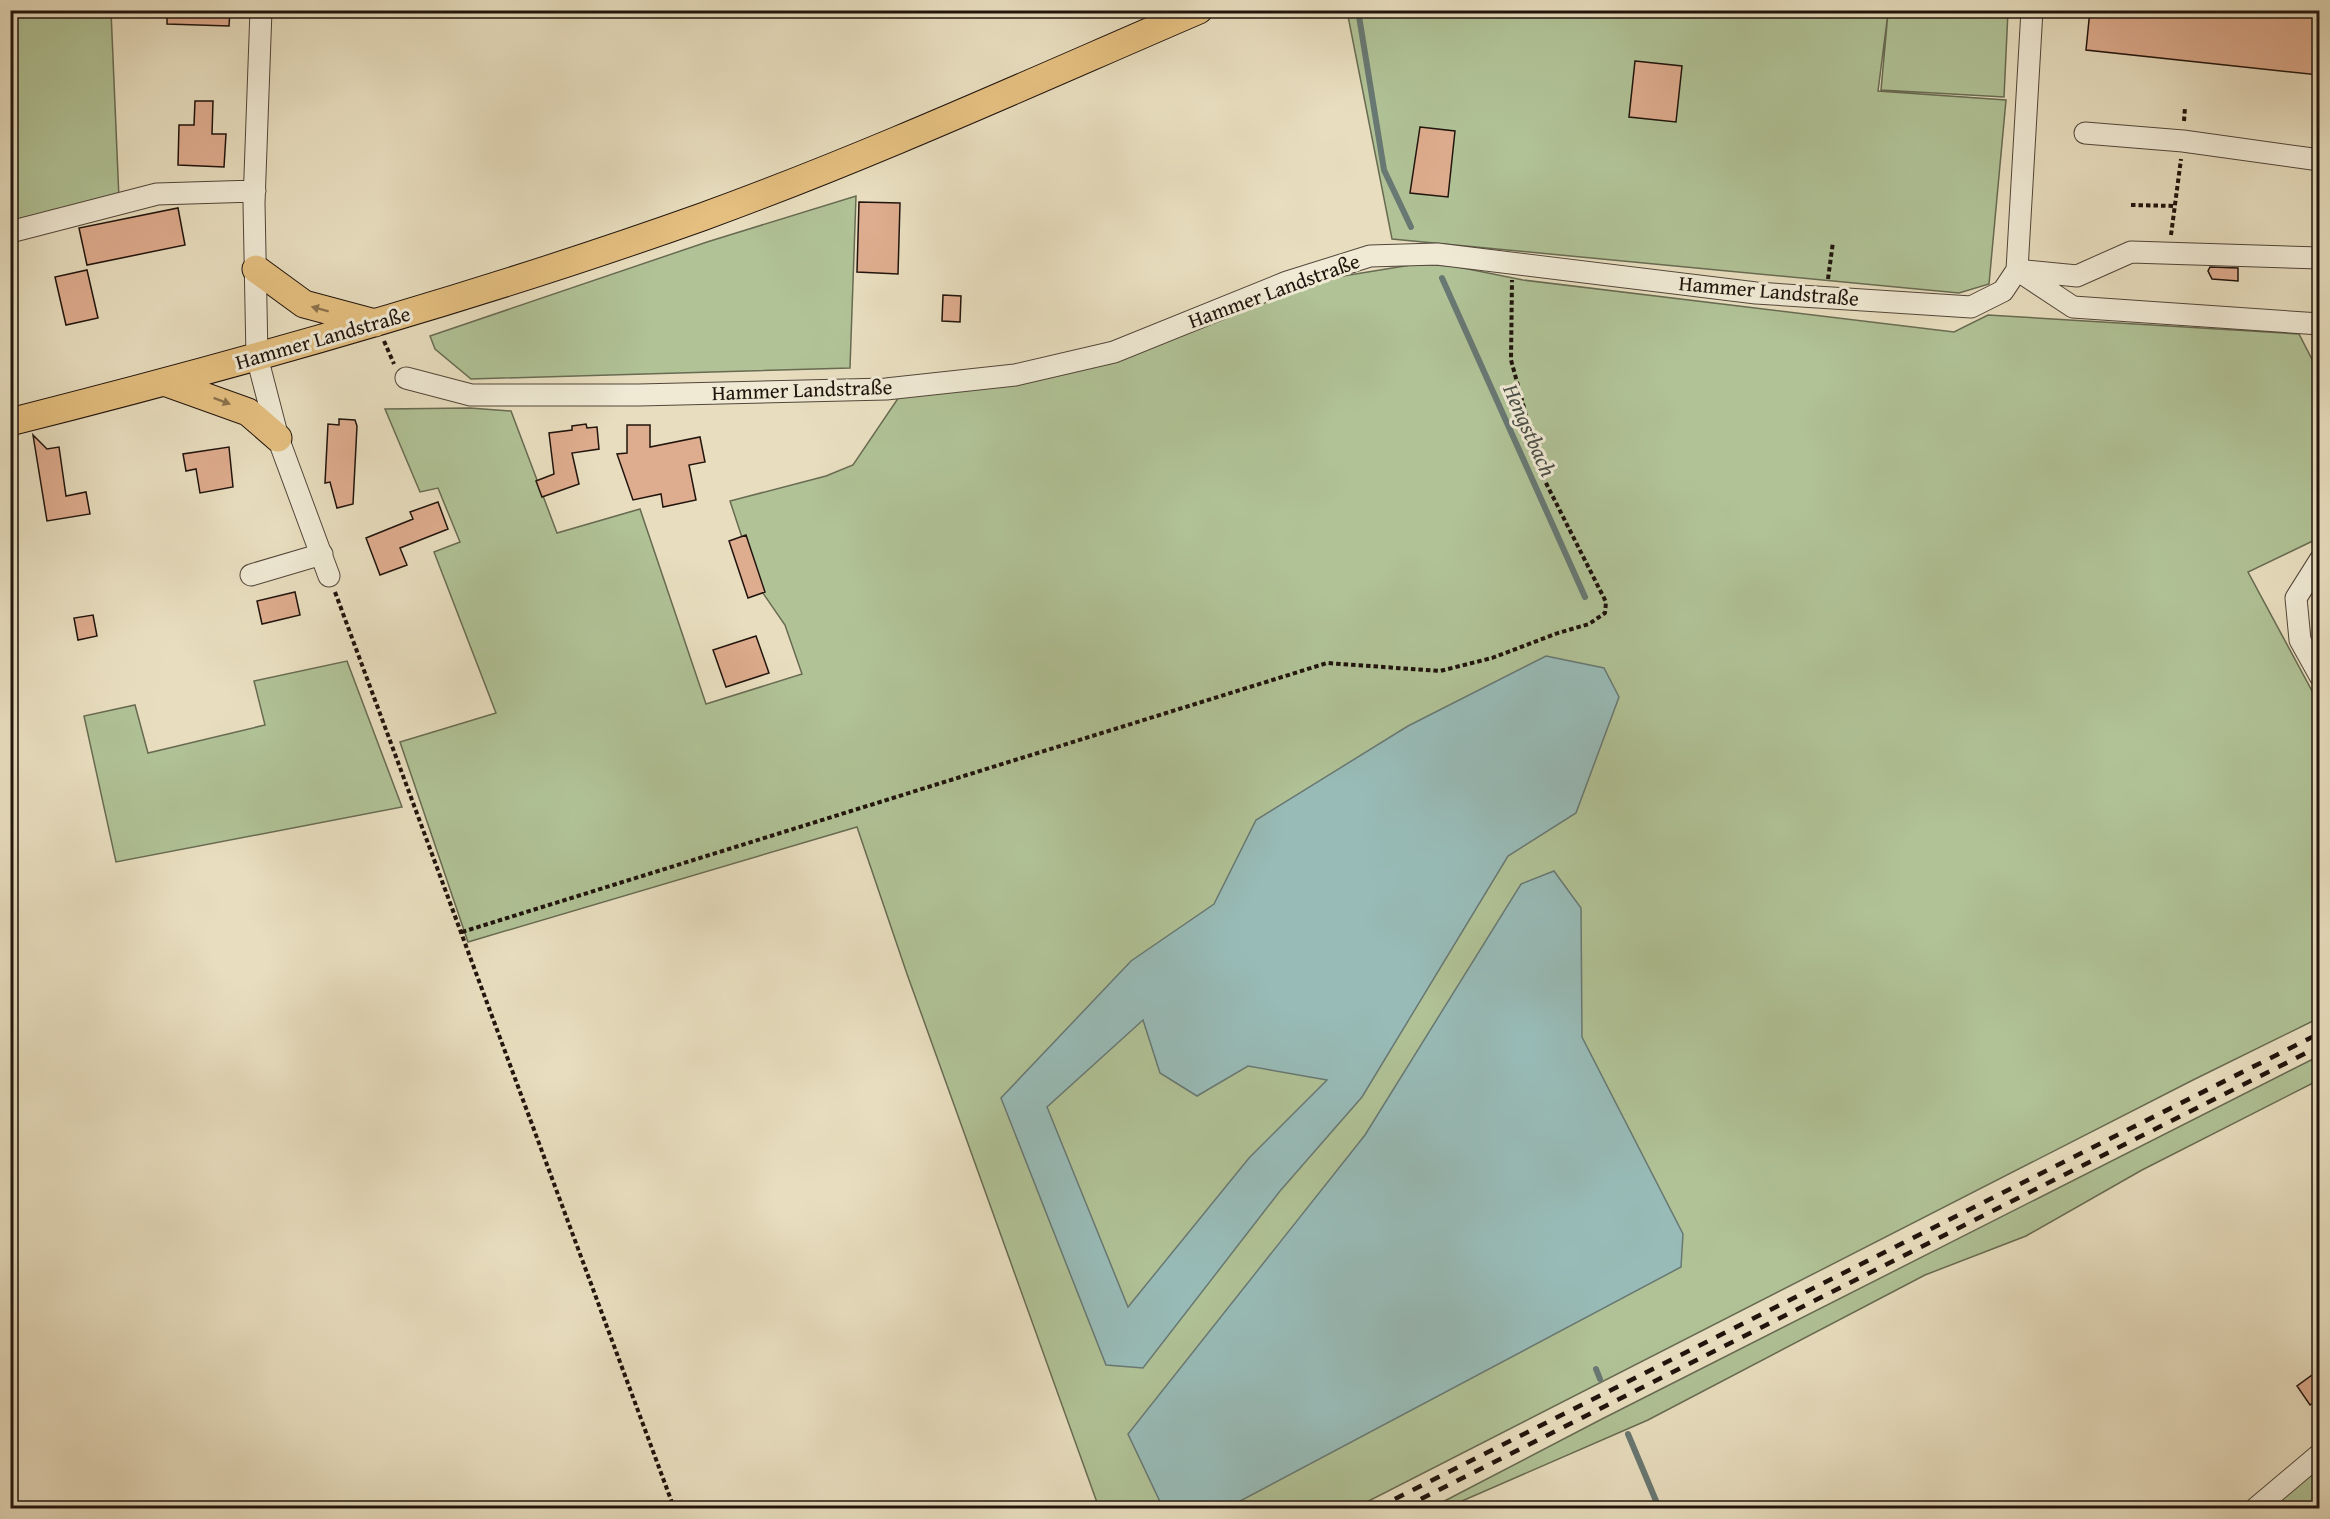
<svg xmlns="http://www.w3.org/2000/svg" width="2330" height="1519" font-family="'Gentium Book Plus',serif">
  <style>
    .green { fill: #b0c296; stroke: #686b52; stroke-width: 1.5 }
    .water { fill: #98bbb7; stroke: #687873; stroke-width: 1.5; fill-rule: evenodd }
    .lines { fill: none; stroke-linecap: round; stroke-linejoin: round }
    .stream { stroke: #687873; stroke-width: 6 }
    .building { fill: #deac8e; stroke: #20140d; stroke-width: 1.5 }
    .minor-casing { stroke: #52463a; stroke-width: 23 }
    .major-casing { stroke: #20140d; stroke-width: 29 }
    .path { stroke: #20140d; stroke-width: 4; stroke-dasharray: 4.5 3; stroke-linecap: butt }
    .minor { stroke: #f0ead5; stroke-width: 21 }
    .major { stroke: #e4bf80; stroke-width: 27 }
    .rail { stroke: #20140d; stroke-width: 4.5; stroke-dasharray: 10 10; stroke-linecap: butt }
    .oneway { fill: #8c724c }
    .labels { text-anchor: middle; stroke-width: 6; stroke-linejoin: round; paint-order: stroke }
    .street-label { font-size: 21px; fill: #20140d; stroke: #f0ead5 }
    .water-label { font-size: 22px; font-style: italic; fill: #4a4e48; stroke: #f0ead5 }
  </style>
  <rect width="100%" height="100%" fill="#e8debf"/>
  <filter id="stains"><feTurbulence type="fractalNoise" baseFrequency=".00333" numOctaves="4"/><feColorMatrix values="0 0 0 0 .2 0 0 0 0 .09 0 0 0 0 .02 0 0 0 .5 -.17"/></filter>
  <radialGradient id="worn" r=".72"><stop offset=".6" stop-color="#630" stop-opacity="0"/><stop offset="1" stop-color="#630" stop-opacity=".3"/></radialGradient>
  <!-- green -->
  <path class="green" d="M11 11H111L119 199 11 228Z
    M1347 11H2008L2004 97 1881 90 1888 13 1878 91 2006 100 1989 284 1959 293 1392 239Z
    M856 196 850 368 471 379 435 349 430 336 707 242Z
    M1417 264 1453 266 1523 280 1954 332 1988 315 2299 334 2319 373V538L2248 572 2319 704V1018L2193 1080 1355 1508H1099L907 974 857 827 468 942 400 742 496 713 434 552 460 542 438 488 420 492 385 409 470 408 511 411 557 533 640 509 706 704 802 674 785 625 758 586 730 501 826 476 853 465 901 394 957 389 1337 277Z
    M347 661 402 807 116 862 84 716 135 705 148 753 265 725 254 681Z
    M2319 1056V1080L2142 1170 2026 1236 1925 1275 1648 1420 1446 1508H1431L1600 1420Z
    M2319 1462V1508H2268Z"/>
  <!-- water -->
  <path class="water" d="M1546 656 1604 668 1619 697 1576 813 1508 856 1362 1097 1280 1191 1143 1368 1106 1365 1001 1098 1131 961 1214 904 1256 820 1408 726ZM1143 1020 1160 1073 1197 1096 1248 1066 1327 1080 1249 1158 1128 1307 1047 1107Z
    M1554 871 1581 908 1582 1037 1683 1234 1681 1267 1227 1508H1163L1128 1434 1365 1135 1521 884Z"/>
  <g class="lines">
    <!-- stream -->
    <path class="stream" d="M1358 10 1384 170 1411 227
      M1442 278 1585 597
      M1596 1369 1600 1379
      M1628 1434 1659 1508"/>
  </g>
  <!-- building -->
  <path class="building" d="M167 10H230L229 26 167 24Z
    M2090 10H2319V75L2086 50Z
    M1635 61 1682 66 1676 122 1629 117Z
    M195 101H213L212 134H226L224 167 178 165 179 125H194Z
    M1420 127 1455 131 1448 197 1410 193Z
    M859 202 900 203 898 274 857 272Z
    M178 208 185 245 87 265 79 228Z
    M2210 267 2238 268V281L2212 279 2208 271Z
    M87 270 98 318 66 325 55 277Z
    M943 295 961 296 960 322 942 321Z
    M339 419 355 420 357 426 353 504 337 508 330 482 325 483 328 424 339 425Z
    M586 424 587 428 597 427 599 449 572 453 579 484 542 497 536 481 554 474 549 433 572 430V426Z
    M627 425H650V447L700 437 705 462 689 465 696 500 663 507 661 494 633 500 617 454 627 453Z
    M33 435 47 449 59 447 66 496 86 492 90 514 47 521Z
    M229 447 233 487 200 493 196 469 186 471 183 454Z
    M438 502 448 529 400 548 407 565 380 575 366 538 413 519 410 512Z
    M746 535 765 592 748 598 729 541Z
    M295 592 300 615 262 624 257 601Z
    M93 615 97 636 78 640 74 618Z
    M756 636 769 673 726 687 713 650Z
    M2319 1370V1398L2310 1405 2297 1386Z"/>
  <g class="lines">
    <defs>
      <path id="minor" d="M261 10 254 203 257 357 278 438 329 576
        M2085 133 2183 141 2320 160
        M10 232 157 194 255 191
        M2320 258 2131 252 2077 276 2017 270 2073 307 2320 324
        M406 378 471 395H639L886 389 1015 375 1114 352 1287 282 1370 256 1437 254 1756 293 1971 307 2003 291 2017 270 2032 10
        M2320 560 2296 598 2300 640 2320 676
        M251 575 322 554
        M2256 1508 2320 1454"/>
      <path id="major" d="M256 269 304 304 375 323
        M167 383 248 412 278 438
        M10 422C244 363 475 298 702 217 870 156 1034 81 1199 10"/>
    </defs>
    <!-- minor casing -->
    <use href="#minor" class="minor-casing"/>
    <!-- major casing -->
    <use href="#major" class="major-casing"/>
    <!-- path -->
    <path class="path" d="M2184 121 2185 107
      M2131 205 2175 206
      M2171 235 2181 159
      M1828 279 1833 242
      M384 341 394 364
      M335 592 674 1508
      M462 932 1327 663 1440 671 1492 658 1558 633 1589 624 1605 613 1606 602 1543 477 1511 360 1512 280"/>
    <!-- minor -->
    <use href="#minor" class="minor"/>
    <!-- major -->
    <use href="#major" class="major"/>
    <!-- rail -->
    <path class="rail" d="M1377 1508 2320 1033
      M1403 1508 2320 1046"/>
  </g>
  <!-- one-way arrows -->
  <defs><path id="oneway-solid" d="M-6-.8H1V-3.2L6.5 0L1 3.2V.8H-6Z" transform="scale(1.5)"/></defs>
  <g class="oneway">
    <use href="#oneway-solid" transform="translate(320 309) rotate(-165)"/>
    <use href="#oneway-solid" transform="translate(222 401) rotate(21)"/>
  </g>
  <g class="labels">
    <!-- street labels -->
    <g class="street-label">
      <text transform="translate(1274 291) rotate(-20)" y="7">Hammer Landstraße</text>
      <text transform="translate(1769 291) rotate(5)" y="7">Hammer Landstraße</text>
      <text transform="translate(323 338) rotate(-16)" y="7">Hammer Landstraße</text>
      <text transform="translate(802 390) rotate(-2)" y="7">Hammer Landstraße</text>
    </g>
    <!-- water labels -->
    <g class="water-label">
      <text transform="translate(1530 430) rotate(66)" y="8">Hengstbach</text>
    </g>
  </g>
  <!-- margin -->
  <rect width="2330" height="1519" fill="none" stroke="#e8debf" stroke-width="36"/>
  <rect x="12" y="12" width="2306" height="1495" fill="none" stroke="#20140d" stroke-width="3"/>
  <rect x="18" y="18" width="2294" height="1483" fill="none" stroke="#20140d" stroke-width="1.5"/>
  <rect width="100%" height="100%" filter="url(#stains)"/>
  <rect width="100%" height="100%" fill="url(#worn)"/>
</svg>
